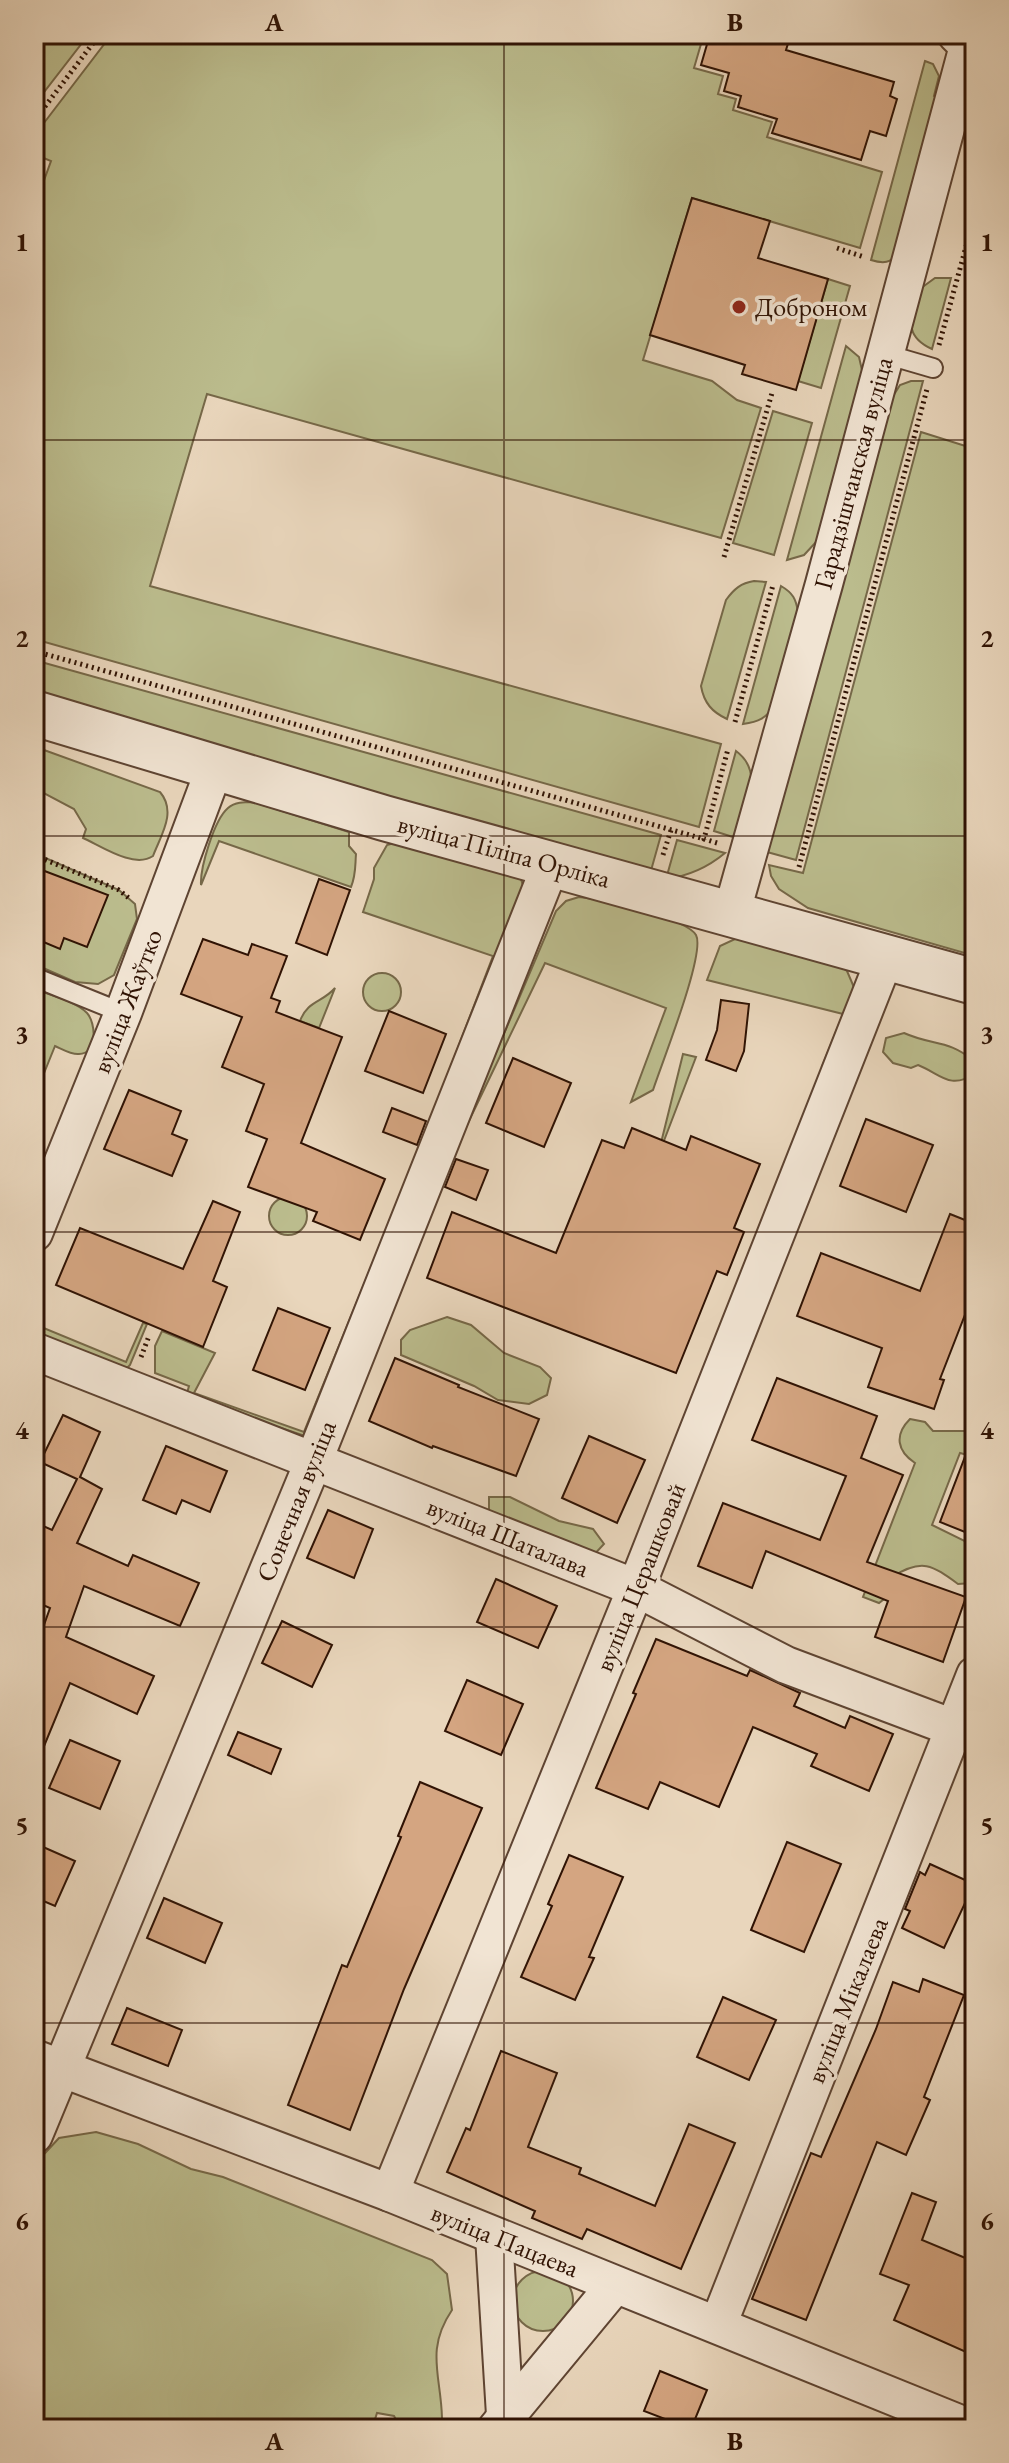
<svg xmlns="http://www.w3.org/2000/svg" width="1009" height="2463" font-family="'EB Garamond',serif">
<rect width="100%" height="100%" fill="#e9d6bc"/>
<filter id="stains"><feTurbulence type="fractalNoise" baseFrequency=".0025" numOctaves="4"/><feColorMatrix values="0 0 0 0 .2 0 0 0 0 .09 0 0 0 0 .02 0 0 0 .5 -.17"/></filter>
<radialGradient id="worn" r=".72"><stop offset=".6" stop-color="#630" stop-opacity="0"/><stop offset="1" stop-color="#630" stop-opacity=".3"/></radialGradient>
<g fill="#bbbc8d" stroke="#766848" stroke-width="2">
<path d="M34 34H89L34 105Z"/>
<path d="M112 34H695L692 42 701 44 694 68 723 76 718 94 736 99 733 110 772 122 767 137 882 172 860 248 692 198 643 360 712 381 737 400 761 408 721 538 207 394 150 586 721 744 699 827 34 639V208L51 161 34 154V136Z"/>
<path d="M925 61 933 64 939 76 934 96 941 99 899 253C890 263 884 264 871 260Z"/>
<path d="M935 278H951L932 349C902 335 912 318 917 291Z"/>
<path d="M828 279 850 286 821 388 798 381Z"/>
<path d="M846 346 859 357 864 379 817 541 804 555 787 560Z"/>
<path d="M911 381H923L796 860 767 852 890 401 900 385Z"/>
<path d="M773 411 812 423 774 555 733 543Z"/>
<path d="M921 432 975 449V956L808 908 779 889 771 876 769 865 803 873Z"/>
<path d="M754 581 766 582 727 719C712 712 704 703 701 686L726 600C734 589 741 583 754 581Z"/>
<path d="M781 586C793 593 796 599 798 612L775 705C766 718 759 722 743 724Z"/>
<path d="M34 660 661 835 650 874 34 694Z"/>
<path d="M44 750 160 792C177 812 161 835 153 856 134 869 101 846 83 838L86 829 74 809 34 788V774Z"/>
<path d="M736 751C766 773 745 809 736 838L714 831Z"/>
<path d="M253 802 349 832V846L356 854C355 867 356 875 351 887L219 841 201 885C200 868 214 820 228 808 235 802 244 802 253 802Z"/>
<path d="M677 840 725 853C707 868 689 876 666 879Z"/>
<path d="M398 842 512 874 521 879 524 889 452 1089 441 1092 493 956 363 912 374 879V868L387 845Z"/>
<path d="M34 853 119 890 135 904 137 919 114 975 98 984 75 982 34 964Z"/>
<path d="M579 897C600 899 686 918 696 935 706 953 661 1065 653 1090L631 1102 666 1008 545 963 453 1154 556 911 566 901Z"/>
<path d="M735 939H746L838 964 847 971 856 992 839 1052 823 1064 843 1014 707 980 720 946Z"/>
<circle cx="382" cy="992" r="19"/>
<path d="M335 988 319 1028 300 1021C308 1000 322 1003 335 988Z"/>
<path d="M34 989C50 995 75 1001 87 1013 96 1023 98 1054 79 1054 72 1055 62 1049 55 1046L34 1098Z"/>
<path d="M904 1033C933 1046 948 1039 974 1061L975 1074C949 1090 941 1074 918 1065L911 1068 893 1063 883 1052 886 1038Z"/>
<path d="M683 1054 696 1057 657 1159Z"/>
<path d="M401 1193 305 1436 278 1427H261L185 1400 189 1386 155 1373V1346L162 1331 215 1353 194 1393 304 1432Z"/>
<circle cx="288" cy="1216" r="19"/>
<path d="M447 1317 471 1325 504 1353 540 1367 551 1378 547 1395 529 1404 498 1400 474 1386 401 1355V1340L410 1330Z"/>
<path d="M143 1323 147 1324 130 1365 126 1369 34 1339V1324L126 1362Z"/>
<path d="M910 1419 925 1422 933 1431H975V1457L960 1453 932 1525 975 1546V1579L972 1583 958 1584C932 1565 922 1558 892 1577L888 1596 879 1603 863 1597 915 1463C897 1451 894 1435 910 1419Z"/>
<path d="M489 1497H510L559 1521 593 1529 604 1544 590 1559 567 1548 545 1533 526 1529 489 1511Z"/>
<path d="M96 2132 138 2144 191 2169 223 2177 432 2260 447 2274 452 2310C425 2350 441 2375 442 2418L436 2429H401L394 2416 377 2413 372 2429H34V2165L59 2138Z"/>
<circle cx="543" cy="2301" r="30"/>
</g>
<g fill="#d4a581" stroke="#301304" stroke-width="2">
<path d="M710 34H791L786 50 894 82 890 96 897 99 886 136 870 131 861 160 772 133 777 119 738 107 741 96 724 91 729 73 701 65Z"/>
<path d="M692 198 770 221 758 258 828 279 796 390 742 374 745 365 650 335Z"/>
<path d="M34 867 108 895 87 947 64 938 60 949 34 938Z"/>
<path d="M319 879 350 890 327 955 296 943Z"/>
<path d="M203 939 248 955 252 944 287 956 271 998 280 1001 276 1012 342 1037 301 1143 385 1179 360 1240 313 1221 317 1212 248 1187 267 1139 246 1131 264 1084 222 1067 242 1017 181 994Z"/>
<path d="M721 1000 749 1004 744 1051 736 1071 706 1060 717 1030Z"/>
<path d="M389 1011 446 1034 423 1093 365 1071Z"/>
<path d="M513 1058 571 1083 544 1147 486 1123Z"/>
<path d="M129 1090 181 1111 172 1134 187 1140 172 1176 104 1149Z"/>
<path d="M392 1108 426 1121 417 1145 383 1132Z"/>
<path d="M866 1119 933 1145 906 1212 840 1186Z"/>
<path d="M632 1128 686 1150 691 1136 760 1164 734 1228 744 1232 727 1275 717 1271 676 1373 427 1278 452 1212 556 1253 602 1140 624 1148Z"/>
<path d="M456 1159 488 1170 476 1200 445 1187Z"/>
<path d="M213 1201 240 1212 213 1281 227 1287 203 1347 56 1285 80 1228 183 1269Z"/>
<path d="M950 1214 975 1224V1289L940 1379 944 1380 934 1409 868 1387 882 1348 797 1316 821 1253 920 1291Z"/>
<path d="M278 1308 330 1328 305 1390 253 1370Z"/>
<path d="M395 1358 459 1385 458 1387 539 1419 516 1476 433 1446 432 1448 369 1421Z"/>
<path d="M777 1378 877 1416 861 1458 903 1475 867 1562 966 1597 943 1662 875 1637 888 1601 766 1551 752 1588 698 1566 723 1503 820 1540 846 1476 752 1440Z"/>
<path d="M63 1415 100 1432 80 1477 102 1489 77 1543 128 1566 133 1555 199 1583 180 1626 84 1586 66 1637 154 1676 137 1714 70 1683 35 1768 34 1653 50 1608 34 1601V1539L41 1525 52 1530 77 1479 40 1462Z"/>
<path d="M589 1436 645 1460 617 1523 562 1498Z"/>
<path d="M973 1436 975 1437V1536L940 1522Z"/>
<path d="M166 1446 227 1471 210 1512 182 1500 176 1514 143 1500Z"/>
<path d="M328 1510 373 1529 354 1578 307 1558Z"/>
<path d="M496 1579 557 1606 538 1648 477 1622Z"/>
<path d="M282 1621 332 1645 312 1687 262 1663Z"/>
<path d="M656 1639 747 1676 750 1670 800 1693 794 1706 845 1728 850 1716 893 1734 869 1791 811 1766 817 1754 753 1727 719 1807 660 1782 648 1809 596 1788 636 1694 633 1693Z"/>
<path d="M467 1680 523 1704 501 1755 445 1731Z"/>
<path d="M238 1732 281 1749 271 1774 228 1755Z"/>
<path d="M70 1740 120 1761 100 1809 49 1788Z"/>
<path d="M420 1782 482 1808 404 1989 350 2130 288 2105 342 1965 347 1967 401 1837 398 1836Z"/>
<path d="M787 1842 841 1864 804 1952 751 1930Z"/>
<path d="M34 1843 75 1861 55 1906 34 1897Z"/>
<path d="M569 1855 623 1877 589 1957 594 1958 575 2000 521 1977 552 1906 548 1904Z"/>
<path d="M930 1864 974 1884 944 1948 902 1928 910 1911 905 1909 920 1872 925 1875Z"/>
<path d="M164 1898 222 1923 205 1963 147 1938Z"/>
<path d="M923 1979 964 1995 924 2097 930 2100 906 2155 877 2142 806 2320 752 2299 811 2153 821 2157 876 2029 893 1982 919 1992Z"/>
<path d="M723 1997 776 2020 749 2080 697 2057Z"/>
<path d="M127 2008 182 2030 168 2066 112 2044Z"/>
<path d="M501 2051 557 2073 528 2147 581 2168 579 2174 655 2206 689 2124 735 2143 681 2269 587 2229 582 2239 532 2218 535 2211 447 2172 466 2128 470 2130Z"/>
<path d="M912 2193 936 2202 922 2240 975 2262V2356L894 2320 909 2285 880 2274Z"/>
<path d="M660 2371 707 2390 691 2429 644 2411Z"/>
</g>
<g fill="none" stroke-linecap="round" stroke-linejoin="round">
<defs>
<g id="service">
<path d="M885 354 933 368"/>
<path d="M34 977 123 1013"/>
</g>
<g id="minor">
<path d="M731 915 824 584 968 46 956 34"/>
<path d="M34 1233 123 1013 215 767"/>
<path d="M34 1351 636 1588 786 1665 975 1736"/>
<path d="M34 2058 390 2193 973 2429"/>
<path d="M34 2135 314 1460 551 864"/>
<path d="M390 2193 636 1588 885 958"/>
<path d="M494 2236 505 2415"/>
<path d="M718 2325 975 1675"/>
<path d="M496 2429 615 2285"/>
</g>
<path id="tertiary" d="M34 713 384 818 975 982"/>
</defs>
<use href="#service" stroke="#5e4432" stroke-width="22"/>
<use href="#minor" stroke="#5e4432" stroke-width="40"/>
<use href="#tertiary" stroke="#5e4432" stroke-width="48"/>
<g stroke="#301304" stroke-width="5" stroke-dasharray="2 4" stroke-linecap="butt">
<path d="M34 121 100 34"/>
<path d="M837 248 864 257"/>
<path d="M939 345 975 214"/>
<path d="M724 557 772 393"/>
<path d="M34 651 704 839"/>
<path d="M735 722 773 585"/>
<path d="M717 843 704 839 728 749"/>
<path d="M34 855 119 890 130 899"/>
<path d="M663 855 671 830"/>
<path d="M799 867 927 389"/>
<path d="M34 1058 39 1066"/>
<path d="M141 1357 149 1336"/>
<path d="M967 1642 975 1621"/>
</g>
<use href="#service" stroke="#f1e4d3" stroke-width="18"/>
<use href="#minor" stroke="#f1e4d3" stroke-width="36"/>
<use href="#tertiary" stroke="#f1e4d3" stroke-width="44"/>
</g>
<path fill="none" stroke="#301304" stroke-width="2" stroke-opacity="0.55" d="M504 34V2429M34 440H975M34 836H975M34 1232H975M34 1627H975M34 2023H975"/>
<circle fill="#8f2418" stroke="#f1e4d3" stroke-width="3" cx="739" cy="307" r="8"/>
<g text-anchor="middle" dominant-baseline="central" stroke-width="7" stroke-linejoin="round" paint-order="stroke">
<g font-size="26" fill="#301304" stroke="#f1e4d3" text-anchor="start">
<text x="755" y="307">Доброном</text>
</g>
<g font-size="26" fill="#301304" stroke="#f1e4d3">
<text transform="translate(853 473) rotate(-75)">Гарадзішчанская вуліца</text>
<text transform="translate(504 851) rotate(15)">вуліца Піліпа Орліка</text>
<text transform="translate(127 1001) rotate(-69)">вуліца Жаўтко</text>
<text transform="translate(296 1501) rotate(-68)">Сонечная вуліца</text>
<text transform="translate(508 1537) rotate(22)">вуліца Шаталава</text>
<text transform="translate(640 1577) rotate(-68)">вуліца Церашковай</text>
<text transform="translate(847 2000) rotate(-68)">вуліца Мікалаева</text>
<text transform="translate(505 2240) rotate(22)">вуліца Пацаева</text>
</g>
</g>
<rect width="1009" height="2463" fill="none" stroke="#e9d6bc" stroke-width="88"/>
<rect x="44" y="44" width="921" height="2375" fill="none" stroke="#301304" stroke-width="3"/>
<g font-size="26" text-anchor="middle" font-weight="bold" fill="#301304">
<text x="274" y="31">A</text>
<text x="735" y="31">B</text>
<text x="22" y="251">1</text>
<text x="987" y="251">1</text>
<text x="22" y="647">2</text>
<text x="987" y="647">2</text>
<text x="22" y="1043">3</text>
<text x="987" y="1043">3</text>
<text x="22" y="1439">4</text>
<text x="987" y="1439">4</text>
<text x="22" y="1834">5</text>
<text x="987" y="1834">5</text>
<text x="22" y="2230">6</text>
<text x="987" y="2230">6</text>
<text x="274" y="2450">A</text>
<text x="735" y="2450">B</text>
</g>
<rect width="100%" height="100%" filter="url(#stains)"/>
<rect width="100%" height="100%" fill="url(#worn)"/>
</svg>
